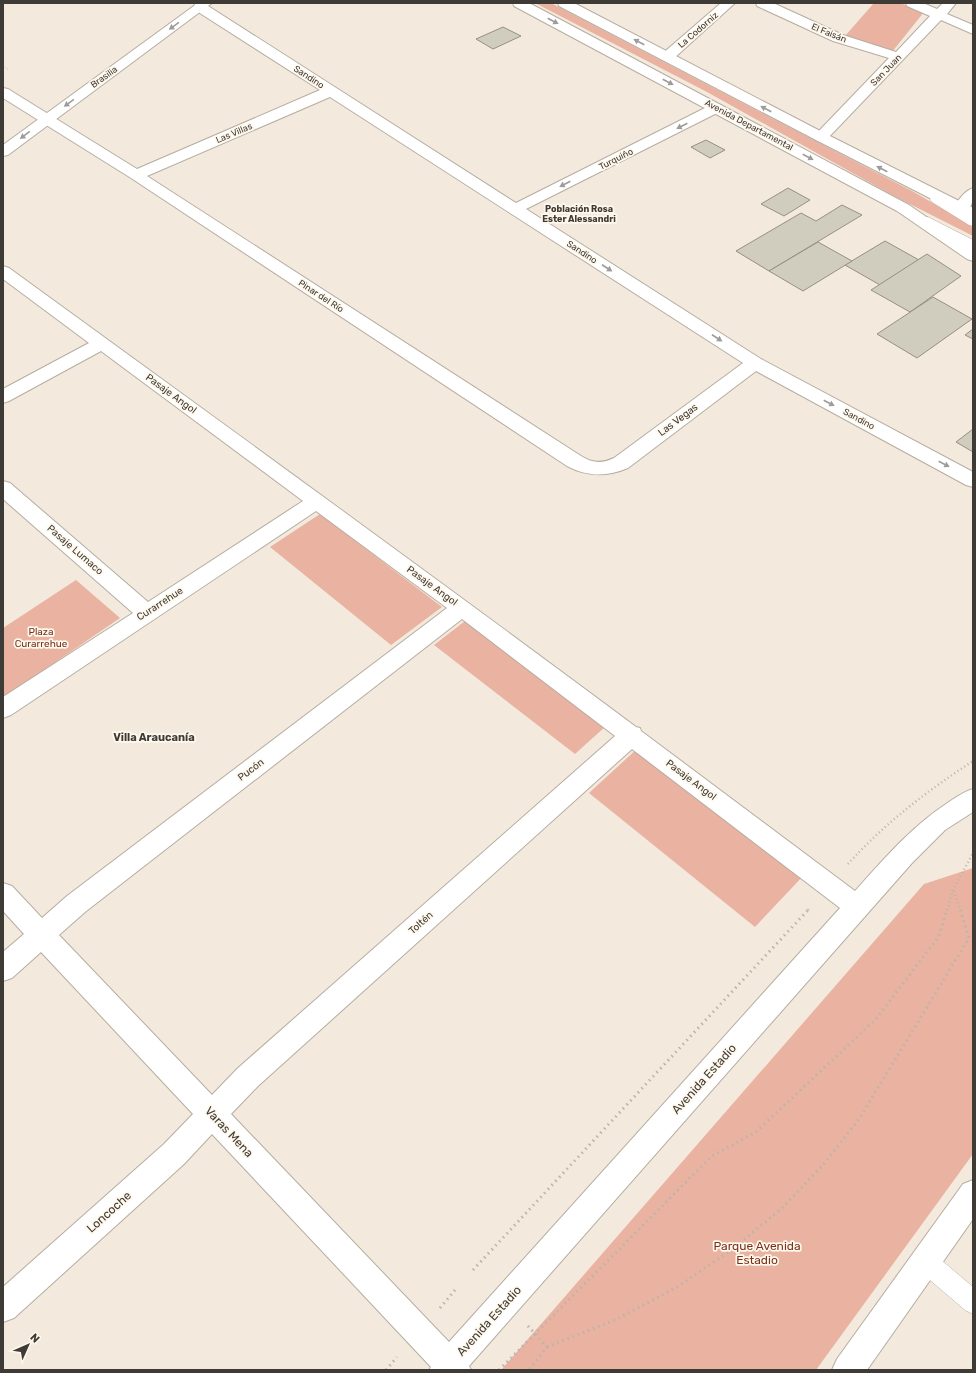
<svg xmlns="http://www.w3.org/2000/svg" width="976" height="1373" font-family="Rubik,sans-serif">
<rect width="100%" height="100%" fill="#f3eadd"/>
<g fill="#eab2a0">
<path d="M535 3H551L912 191 973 226V236L892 195 707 92Z"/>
<path d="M874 3H900L924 12 892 52 845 36Z"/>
<path d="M320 514 442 607 391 645 270 547Z"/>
<path d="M76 580 120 618 3 698V628Z"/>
<path d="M465 621 606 726 575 754 434 645Z"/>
<path d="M638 748 804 875 755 927 589 793Z"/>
<path d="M973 868V1154L816 1370H501L924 884Z"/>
</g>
<g fill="#d0ccbe" stroke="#949083">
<path d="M503 27 521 36 493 49 476 39Z"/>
<path d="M706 140 725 150 710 158 691 147Z"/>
<path d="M788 188 810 200 784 216 761 204Z"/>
<path d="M842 205 862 215 769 271 736 251 801 213 816 221Z"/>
<path d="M885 241 919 260 880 285 845 265Z"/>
<path d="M818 242 852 261 803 291 769 271Z"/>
<path d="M927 254 961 276 910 312 871 290Z"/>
<path d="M933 297 972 319 917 358 877 334Z"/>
<path d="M973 329V339L965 335Z"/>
<path d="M973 429V452L956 442Z"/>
</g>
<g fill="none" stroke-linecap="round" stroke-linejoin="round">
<defs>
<g id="service">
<path d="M936 195 940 196 973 217V226L969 225 932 202 930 199 932 196Z"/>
<path d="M928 217 973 240V249L924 224 922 221 924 218Z"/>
<path d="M925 1250 933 1253 973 1287V1314L965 1310 917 1269 914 1261 917 1253Z"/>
</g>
<g id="minor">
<path d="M200 3 205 4 516 203 711 105 716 104 721 105 723 108 721 111 526 209 761 359 973 472V487L966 485 756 371 628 468C607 477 588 477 567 466L131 178 3 98V88L8 89 137 169 320 90 195 10 194 7 195 4ZM330 97 743 363 614 458C602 464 592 463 581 456L147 176Z"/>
<path d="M721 3H735L672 60H662L660 57 662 54Z"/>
<path d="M756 3H773L843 35 896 52 930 16 907 6 906 3H923L937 9 943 3H956L947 14 973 25V34L941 20 826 140 821 141 816 140 814 137 816 134 889 58 833 41 757 6Z"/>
<path d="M973 188C973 201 973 216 955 211L953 208C958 201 964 191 973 188Z"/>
<path d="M3 266 9 268C218 420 428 572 636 727L640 728 641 731 855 891C883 860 911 827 946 804 955 798 963 792 973 789V812L945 830 912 863 469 1366 471 1370H429L431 1367 212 1134 184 1164 14 1318 3 1322V1287L164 1144 193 1114 41 952 12 978 3 981V952L24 934 3 911V883L12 886 42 918 67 896 447 608 316 511 11 715 3 718V697L133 613 3 499V481L10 483 148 602 303 501 101 351 9 401 3 403V389L89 343 3 279ZM462 619 615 736 238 1068 212 1095 59 935 85 912ZM632 749 840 908 449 1342 231 1114 258 1086Z"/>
<path d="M973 1180V1219L867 1370H832L837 1359 963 1184Z"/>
</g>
<path id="tertiary" d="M198 3H212L8 155 3 156V145Z"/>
<g id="primary">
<path d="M513 3H529L909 205 973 249V261L967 259 897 211 514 6Z"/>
<path d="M558 3H574L826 134 973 208V219L967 217 816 140 559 6Z"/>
</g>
</defs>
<use href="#service" stroke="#b5ada1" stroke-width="1"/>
<use href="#minor" stroke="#b5ada1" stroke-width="2"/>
<use href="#tertiary" stroke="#b5ada1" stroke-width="2"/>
<use href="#primary" stroke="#b5ada1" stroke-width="2"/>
<path stroke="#bcb4aa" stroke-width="1.5" stroke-dasharray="0.5 2" stroke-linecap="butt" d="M3 66 9 70"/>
<g stroke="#bcb4aa" stroke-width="2.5" stroke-dasharray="1 3" stroke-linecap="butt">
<path d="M848 864C885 823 927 791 973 761"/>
<path d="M954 891 960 910"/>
<path d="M808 910 810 907"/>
<path d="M947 910 953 890 973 853"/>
</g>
<g stroke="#bcb4aa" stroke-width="3" stroke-dasharray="1.5 4" stroke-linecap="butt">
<path d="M473 1270 809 909"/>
<path d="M440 1308 455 1290"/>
<path d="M528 1326 547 1347 529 1370"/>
<path d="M547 1347 615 1320 677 1287 734 1248 782 1208 823 1165 859 1119 969 938 960 909"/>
<path d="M386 1370 397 1357"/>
<path d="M499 1370 712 1156 756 1132 876 1019 939 936 947 909"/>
</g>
<use href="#service" fill="#fff" fill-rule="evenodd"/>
<use href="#minor" fill="#fff" fill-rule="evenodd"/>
<use href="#tertiary" fill="#fff" fill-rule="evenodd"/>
<use href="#primary" fill="#fff" fill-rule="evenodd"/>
</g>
<defs><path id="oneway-solid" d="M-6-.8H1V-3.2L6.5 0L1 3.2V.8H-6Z"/></defs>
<g fill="#9e9c9a">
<use href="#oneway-solid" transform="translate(553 21) rotate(28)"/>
<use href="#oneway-solid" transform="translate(174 26) rotate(144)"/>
<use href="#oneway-solid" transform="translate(639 42) rotate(-152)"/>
<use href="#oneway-solid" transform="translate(668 82) rotate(28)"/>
<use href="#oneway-solid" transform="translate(69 103) rotate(144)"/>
<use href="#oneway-solid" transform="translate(766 109) rotate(-152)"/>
<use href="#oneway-solid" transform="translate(682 126) rotate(153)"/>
<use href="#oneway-solid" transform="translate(25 135) rotate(143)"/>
<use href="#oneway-solid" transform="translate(808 157) rotate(28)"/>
<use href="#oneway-solid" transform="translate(882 169) rotate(-153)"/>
<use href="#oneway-solid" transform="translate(565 184) rotate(153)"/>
<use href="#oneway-solid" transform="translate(607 268) rotate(33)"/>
<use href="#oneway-solid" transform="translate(717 338) rotate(33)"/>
<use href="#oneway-solid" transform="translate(829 403) rotate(28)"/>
<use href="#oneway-solid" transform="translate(944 464) rotate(28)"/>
</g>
<g text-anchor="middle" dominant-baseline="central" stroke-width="3.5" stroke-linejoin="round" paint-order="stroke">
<g font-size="9" fill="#3e3a35" stroke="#fff8ed">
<text transform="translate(698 30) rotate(-41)">La Codorniz</text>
<text transform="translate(829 33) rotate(22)">El Faisán</text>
<text transform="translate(886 70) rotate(-46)">San Juan</text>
<text transform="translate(104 77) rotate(-36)">Brasilia</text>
<text transform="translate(309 77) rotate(33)">Sandino</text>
<text transform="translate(749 125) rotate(28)">Avenida Departamental</text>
<text transform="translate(234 133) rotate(-23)">Las Villas</text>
<text transform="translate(616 159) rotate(-27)">Turquiño</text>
<text transform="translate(582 252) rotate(33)">Sandino</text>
<text transform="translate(321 296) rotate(33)">Pinar del Río</text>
<text transform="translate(859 419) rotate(28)">Sandino</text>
</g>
<g font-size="9" font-weight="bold" fill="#3e3a35" stroke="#fff8ed">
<text x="579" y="209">Población Rosa<tspan x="579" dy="10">Ester Alessandri</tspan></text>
</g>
<g font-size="10" fill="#3e3a35" stroke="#fff8ed">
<text transform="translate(171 394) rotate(36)">Pasaje Angol</text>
<text transform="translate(678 420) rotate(-37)">Las Vegas</text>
<text transform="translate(75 550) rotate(41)">Pasaje Lumaco</text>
<text transform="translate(432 586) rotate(36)">Pasaje Angol</text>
<text transform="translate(160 604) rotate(-33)">Curarrehue</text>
<text transform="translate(251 770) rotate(-37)">Pucón</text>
<text transform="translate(691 780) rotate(37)">Pasaje Angol</text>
<text transform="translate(421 923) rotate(-42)">Toltén</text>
</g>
<g font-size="10" fill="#77331d" stroke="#fff8ed">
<text x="41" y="632">Plaza<tspan x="41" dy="12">Curarrehue</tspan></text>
</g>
<g font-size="11" font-weight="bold" fill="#3e3a35" stroke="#fff8ed">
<text x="154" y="737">Villa Araucanía</text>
</g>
<g font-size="12" fill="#3e3a35" stroke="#fff8ed">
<text transform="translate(704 1079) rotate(-48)">Avenida Estadio</text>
<text transform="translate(229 1132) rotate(47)">Varas Mena</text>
<text transform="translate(109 1212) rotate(-42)">Loncoche</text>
<text transform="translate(489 1321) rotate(-48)">Avenida Estadio</text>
</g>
<g font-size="12" fill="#77331d" stroke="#fff8ed">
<text x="757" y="1246">Parque Avenida<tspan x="757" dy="14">Estadio</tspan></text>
</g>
</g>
<rect width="976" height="1373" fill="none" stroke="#3e3a35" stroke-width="8"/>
<g transform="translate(28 1345) rotate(45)" stroke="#fff8ed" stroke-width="3" paint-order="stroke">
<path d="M0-3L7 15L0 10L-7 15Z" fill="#3e3a35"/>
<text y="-6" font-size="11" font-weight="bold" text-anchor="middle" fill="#3e3a35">N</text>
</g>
</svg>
